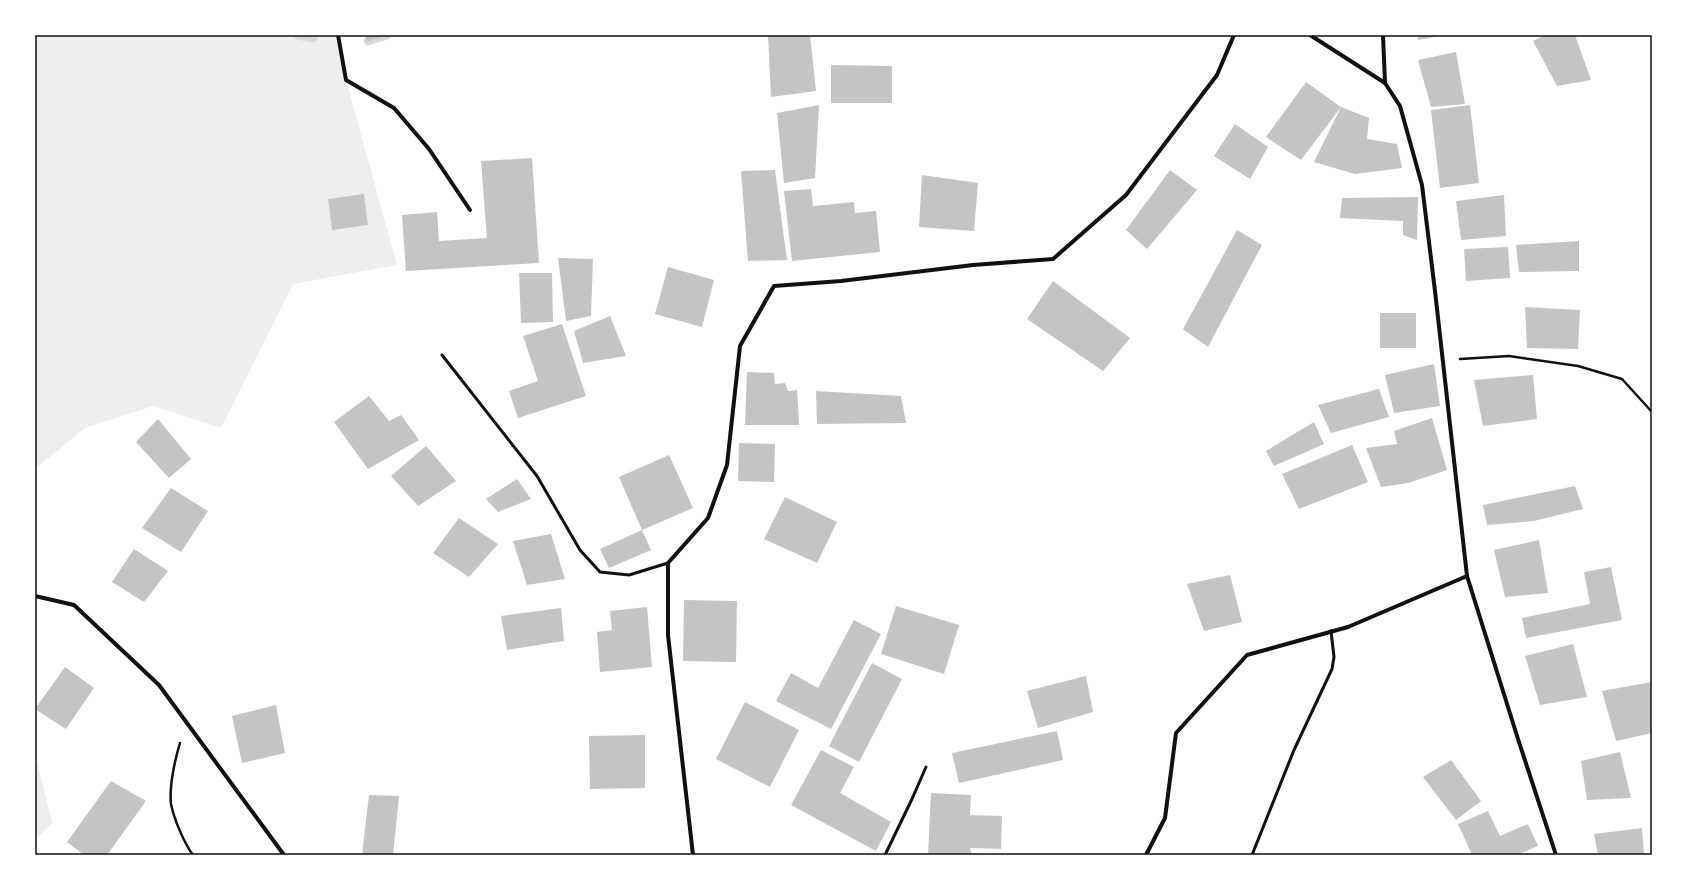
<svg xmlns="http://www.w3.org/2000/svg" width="1687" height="890" font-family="'Fira Sans',sans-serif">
<rect width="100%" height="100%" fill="#fff"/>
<g fill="#eee">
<path d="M35 35H338L346 80 397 265 293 284 221 428 153 406 85 428 35 469Z"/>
<path d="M35 753 52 823 35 840Z"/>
</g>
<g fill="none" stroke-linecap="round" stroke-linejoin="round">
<g stroke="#d9d9d9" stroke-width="9">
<path d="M298 35 313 38"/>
<path d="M368 41 387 35"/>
</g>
</g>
<g fill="#c4c4c4">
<path d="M365 35H386L367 42Z"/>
<path d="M768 35H810L816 91 771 97Z"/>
<path d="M1417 35H1440V36L1418 40Z"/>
<path d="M1545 35H1575L1591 80 1557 86 1533 41Z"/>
<path d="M1456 52 1465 104 1431 107 1418 60Z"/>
<path d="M831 65 892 66V103H831Z"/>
<path d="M1306 82 1341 107 1301 160 1266 137Z"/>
<path d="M819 105 815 178 784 183 777 113Z"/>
<path d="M1470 105 1479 183 1440 188 1431 110Z"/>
<path d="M1341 107 1369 118 1367 139 1397 144 1402 168 1355 174 1314 162Z"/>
<path d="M1235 124 1268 147 1250 179 1214 156Z"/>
<path d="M532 158 539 263 406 271 402 215 437 212 439 241 487 238 481 161Z"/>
<path d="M775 170 787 260 748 261 741 171Z"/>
<path d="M1170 170 1197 190 1147 249 1126 230Z"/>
<path d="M922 175 978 183 974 231 919 227Z"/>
<path d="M811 189 813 206 854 202 855 213 876 211 880 252 792 261 784 191Z"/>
<path d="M364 194 368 225 332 230 328 199Z"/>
<path d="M1504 195 1506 236 1461 240 1456 201Z"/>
<path d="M1418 197 1417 240 1403 235V221L1340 218 1342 198Z"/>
<path d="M1237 230 1262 245 1208 347 1183 329Z"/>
<path d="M1579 241V271L1519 272 1516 245Z"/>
<path d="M1508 247 1510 278 1466 281 1464 249Z"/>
<path d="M558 258 593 259 591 316 566 321Z"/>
<path d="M668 267 714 280 702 327 655 314Z"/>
<path d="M519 273H552L553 322 521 323Z"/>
<path d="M1053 281 1130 338 1103 371 1027 319Z"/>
<path d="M1525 307 1580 310 1578 349 1527 348Z"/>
<rect x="1380" y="313" width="36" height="35"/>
<path d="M610 316 626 356 583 363 574 331Z"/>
<path d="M562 324 586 396 518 418 509 391 538 381 523 336Z"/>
<path d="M1434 364 1440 406 1394 413 1385 375Z"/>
<path d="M747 372 774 373 775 384 785 383 788 391 797 390 799 425H745Z"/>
<path d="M1533 375 1537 419 1483 426 1474 380Z"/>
<path d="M1379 389 1389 417 1331 433 1318 405Z"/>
<path d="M816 391 901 396 906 423 817 424Z"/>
<path d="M369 396 389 421 401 415 419 440 368 469 334 422Z"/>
<path d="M1432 418 1447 470 1408 483 1381 487 1366 448 1397 444 1394 431Z"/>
<path d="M158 419 191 459 169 478 136 442Z"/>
<path d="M1314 422 1324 444 1274 466 1266 451Z"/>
<path d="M739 443 775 444 774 482 738 481Z"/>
<path d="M1352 445 1368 482 1299 509 1282 474Z"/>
<path d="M426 446 456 481 418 506 391 476Z"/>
<path d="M669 455 693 508 642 530 619 477Z"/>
<path d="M517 479 531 499 498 512 486 499Z"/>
<path d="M1575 486 1583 509 1534 521 1487 525 1483 505Z"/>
<path d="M171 488 208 511 181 552 142 528Z"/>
<path d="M785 497 837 522 817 563 764 539Z"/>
<path d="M459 518 498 544 469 577 433 553Z"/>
<path d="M642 530 651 550 609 568 600 549Z"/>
<path d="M551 534 565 579 527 585 513 541Z"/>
<path d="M1539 540 1548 593 1505 597 1494 550Z"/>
<path d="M134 549 168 571 144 602 112 582Z"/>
<path d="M1611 567 1622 620 1526 638 1522 618 1590 604 1584 572Z"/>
<path d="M1230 575 1242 622 1204 631 1187 584Z"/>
<path d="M684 600 737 601 736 662 683 661Z"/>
<path d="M896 606 959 625 944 674 881 654Z"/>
<path d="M647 607 652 667 600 672 597 632 612 630 610 611Z"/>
<path d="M561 608 564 641 507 650 501 616Z"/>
<path d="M854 620 881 634 831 729 776 701 791 673 818 688Z"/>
<path d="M1573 644 1587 697 1540 705 1525 656Z"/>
<path d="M872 663 902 679 859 762 829 746Z"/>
<path d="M65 667 94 688 66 729 35 709Z"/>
<path d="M1086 676 1093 712 1038 728 1027 691Z"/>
<path d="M1652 682V733L1616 741 1602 691Z"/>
<path d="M745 702 799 730 770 787 716 759Z"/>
<path d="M276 705 285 753 242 763 232 716Z"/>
<path d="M1057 731 1063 760 959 783 952 753Z"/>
<path d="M645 735V788L590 789 589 736Z"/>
<path d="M821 750 854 767 840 793 891 822 876 851 791 805Z"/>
<path d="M1620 752 1631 798 1587 800 1581 761Z"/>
<path d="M1451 760 1481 801 1456 820 1423 777Z"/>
<path d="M111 781 146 801 107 855H84L67 842Z"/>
<path d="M931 793 971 795 970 815 1002 816 1001 849 970 848 972 855H928Z"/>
<path d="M369 795 399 796 393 855H362Z"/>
<path d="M1488 811 1500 836 1528 824 1538 846 1517 855H1472L1458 824Z"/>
<path d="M1642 828 1644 855H1598L1594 834Z"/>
</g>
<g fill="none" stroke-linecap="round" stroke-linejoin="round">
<g stroke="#111" stroke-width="2.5">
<path d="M1460 359 1509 356 1578 366 1622 379 1652 412"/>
<path d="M180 743C175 759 169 787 171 804 174 819 184 843 193 855"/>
</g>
<g stroke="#111" stroke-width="3">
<path d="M442 355 537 476 580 550 600 572 629 575 668 563"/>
<path d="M885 855 912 799 926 767"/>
<path d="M1252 855 1294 750 1332 669 1334 657 1331 631"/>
</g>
<g stroke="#111" stroke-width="4">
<path d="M338 35 346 80 394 108 429 149 470 210"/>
<path d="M1310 35 1385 83 1400 106 1422 185 1435 291 1467 576 1518 739 1556 855"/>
<path d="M1383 35 1385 83"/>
<path d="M35 596 74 605 159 685 284 855"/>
<path d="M693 855 668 635V563L708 518 727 465 740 346 774 286 841 281 973 265 1053 259 1126 195 1217 75 1234 35"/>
<path d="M1146 855 1165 818 1176 733 1247 655 1348 627 1467 576"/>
</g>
</g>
<rect width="1687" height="890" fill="none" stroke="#ffffff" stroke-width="72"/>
<rect x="36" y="36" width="1615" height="818" fill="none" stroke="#111" stroke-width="1.5"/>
</svg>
